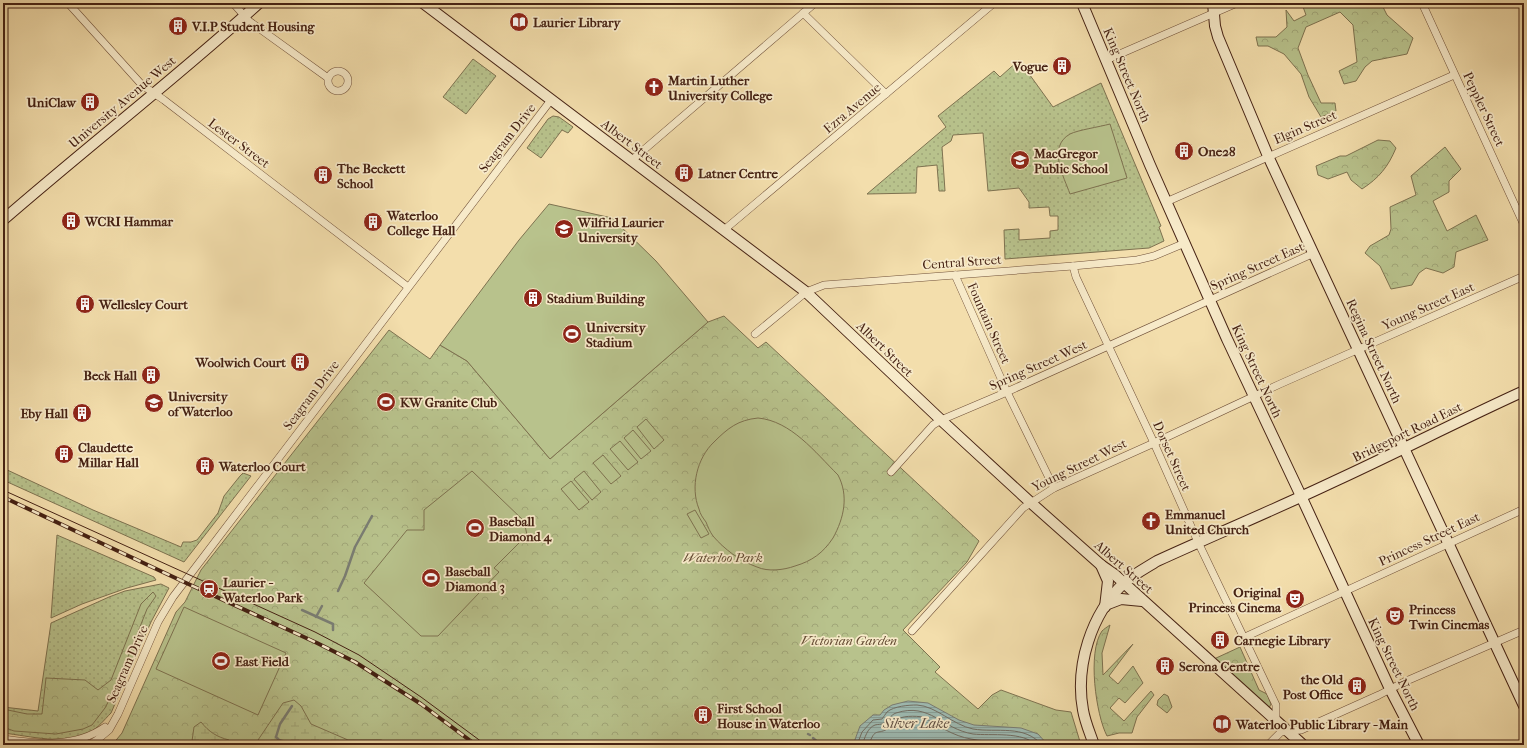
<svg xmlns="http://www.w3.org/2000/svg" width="1527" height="748" font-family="'IM FELL French Canon',serif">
<defs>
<pattern id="grass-dots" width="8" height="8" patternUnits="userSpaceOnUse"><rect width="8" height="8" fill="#b8c28c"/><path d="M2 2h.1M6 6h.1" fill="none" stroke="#a0a678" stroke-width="1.8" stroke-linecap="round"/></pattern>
<pattern id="forest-crowns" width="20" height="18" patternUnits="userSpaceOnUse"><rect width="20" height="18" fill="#b8c28c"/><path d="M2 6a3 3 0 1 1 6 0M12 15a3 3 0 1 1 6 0" fill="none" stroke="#a0a678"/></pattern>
<pattern id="wetland-marsh" width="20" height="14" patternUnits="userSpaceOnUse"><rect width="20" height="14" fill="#b8c28c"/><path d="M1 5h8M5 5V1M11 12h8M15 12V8" fill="none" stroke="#a0a678"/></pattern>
<pattern id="water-rules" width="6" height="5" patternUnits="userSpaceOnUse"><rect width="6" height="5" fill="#9ebbb3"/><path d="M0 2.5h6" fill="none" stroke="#89a099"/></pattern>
</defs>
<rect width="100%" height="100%" fill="#f3deac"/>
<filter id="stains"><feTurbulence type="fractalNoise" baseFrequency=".005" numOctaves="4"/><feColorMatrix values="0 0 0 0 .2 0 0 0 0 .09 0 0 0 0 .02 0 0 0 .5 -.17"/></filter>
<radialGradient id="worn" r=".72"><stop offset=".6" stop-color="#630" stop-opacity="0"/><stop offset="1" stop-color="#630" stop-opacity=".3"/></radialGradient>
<g fill="url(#grass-dots)" stroke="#7e7250">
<path d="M473 59 496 76 466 114 443 97Z"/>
<path d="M1019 60 1053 107 1101 83 1161 226 1159 227 1164 241 1149 248 1005 259 1004 230 1019 229V240L1050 238V231L1058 230V216H1050L1049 207 1029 208V202L1019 188 988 191 983 133 953 135 951 141 942 147 945 191H939L937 165 917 167 916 193 867 194 946 127 938 116 994 71 1000 77Z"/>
<path d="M553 116 559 117 573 127 568 133 562 130 541 158 527 148 548 119Z"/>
<path d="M3 468 93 510 181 547 183 542H191L197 540 218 513 224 496 240 476 243 473 251 476 184 562 3 480Z"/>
<path d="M57 535 154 577 156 580 127 588 82 604 51 618Z"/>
<path d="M161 584 169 588 151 622 111 713C104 720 98 728 90 732 64 746 31 736 3 733V707L38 711 51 623 109 597 125 591Z"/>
</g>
<g fill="url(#forest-crowns)" stroke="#7e7250">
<path d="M1305 3H1381L1387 15 1413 38 1407 54 1372 61 1365 67 1356 81 1344 84 1339 71 1357 62 1353 25 1340 12 1306 27 1298 48 1308 75 1321 103H1335L1336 111 1321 117 1309 97 1301 74 1284 54 1268 46H1258L1256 37H1276L1287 27 1286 10 1294 21 1306 15 1302 4Z"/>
<path d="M1378 140 1390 141 1396 148C1388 167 1379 178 1362 189L1351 180 1347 172 1328 179 1318 175 1316 166 1340 156H1346Z"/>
<path d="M1445 147 1461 169 1449 181V192L1433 201 1447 231 1476 215 1488 240 1456 252 1454 267 1443 273 1426 268 1419 273 1412 285 1391 289 1380 266 1365 253 1370 246 1389 235 1391 229 1390 207 1416 195 1411 176Z"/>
<path d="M724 316 758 348 766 342 979 541 967 562 903 630 940 667 935 672 978 709 992 695 1001 690 1056 710 1071 712 1081 745H112L122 733 176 612 185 602 201 570 389 330 430 359 440 345 467 361 550 459 708 322Z"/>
<path d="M153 592 156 596 147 609 117 685 105 708 92 725 83 729 56 734 14 731 3 727V709L27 714H42L46 678 85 680 98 690 111 680 141 604Z"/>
<path d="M1110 625 1102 653 1103 675 1133 644 1109 676 1118 684 1133 666 1143 683 1125 703 1119 698 1110 708 1124 721 1151 691 1154 695 1137 717 1132 733H1119L1107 736C1096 715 1087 652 1102 631 1104 629 1107 627 1110 625Z"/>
<path d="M1240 647 1259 690 1267 694 1271 704 1269 708 1214 659Z"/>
<path d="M1164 694 1168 696 1172 707 1167 713 1157 705 1158 700Z"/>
</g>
<g fill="url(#wetland-marsh)" stroke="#7e7250">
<path d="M294 700 301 706 311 724 348 740H381L397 745H260L258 740 283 703Z"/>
<path d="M201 722C209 732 217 737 229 740V745H188L192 741 194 727Z"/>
</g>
<g fill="#b8c28c" stroke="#7e7250">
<path d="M1110 124 1127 178 1070 194C1064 177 1047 147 1070 134 1078 130 1099 127 1110 124Z"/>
<path d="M549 204 612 218 656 261 708 322 550 459 467 361 440 345 519 240Z"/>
<path d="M758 418C791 421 815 452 838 475 849 496 844 518 833 538 823 553 812 561 795 566 784 570 768 572 757 567 740 561 724 549 713 536 710 532 708 527 706 522 703 518 700 514 699 509 690 487 697 458 714 442 728 428 738 420 758 418Z"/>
<path d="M646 419 664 440 654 449 637 427Z"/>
<path d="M633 430 651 451 641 459 624 438Z"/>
<path d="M620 441 638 462 628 470 610 449Z"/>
<path d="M603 455 621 476 611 484 593 463Z"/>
<path d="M472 471 524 521 527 535 494 568 499 572 438 636H421L364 583 407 530H424V510Z"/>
<path d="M584 471 601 492 592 500 574 479Z"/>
<path d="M571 481 589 502 579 510 561 489Z"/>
<path d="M695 510 709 534 701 538 687 514Z"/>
<path d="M184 607 286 653 258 715 156 669Z"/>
</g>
<path fill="url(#water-rules)" stroke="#7a7d73" d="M908 701 928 703 959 720 974 725 1021 728 1038 734 1048 745H853L860 726 873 715H880L884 710 892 705Z"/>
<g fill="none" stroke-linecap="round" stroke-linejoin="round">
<g stroke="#726e63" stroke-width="1">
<path d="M857 745 862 732 873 720 882 719C884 717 885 714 887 712 894 706 909 705 917 705 936 706 953 725 973 729 997 733 1024 724 1042 745"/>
<path d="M862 745C865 738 867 728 875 725 878 724 881 725 884 723 889 721 890 715 896 713 930 702 942 729 973 734 991 736 1023 731 1036 745"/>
<path d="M869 745C875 726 877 736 889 728 891 726 893 723 895 721 901 715 916 716 923 717 939 726 953 736 971 739 989 743 1007 739 1024 745"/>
</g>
<g stroke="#7a7d73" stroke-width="2.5">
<path d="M338 591 345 576 355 547 372 516"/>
<path d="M302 610 333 624V630"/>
<path d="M316 617 322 606"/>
<path d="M292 706 280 724 276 737 279 740 296 745"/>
<path d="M808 734 810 735"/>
<path d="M813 738 821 745"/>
</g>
<defs>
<g id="street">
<path d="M68 3 142 85 164 100 408 287"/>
<path d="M233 3 249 21 328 78"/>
<path d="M1422 3 1524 225"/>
<path d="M803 13 886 94"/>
<path d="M1106 60 1237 3"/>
<circle cx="338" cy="81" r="10"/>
<path d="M632 160 815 3"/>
<path d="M1166 202 1454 75"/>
<path d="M724 230 994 3"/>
<path d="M1073 266 1076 277 1154 443 1198 542 1276 705V721"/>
<path d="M955 275 1007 392 1054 488"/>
<path d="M755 334 806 292 824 285 1073 266 1137 260 1154 256 1185 243"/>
<path d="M891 472 933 425 941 420 1000 395 1314 253"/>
<path d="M912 631 1023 508 1054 488 1154 443 1280 384 1524 276"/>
<path d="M1243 638 1524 509"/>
<path d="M3 739C38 744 75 748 105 727"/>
<path d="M89 745 97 740 109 730 118 714 158 622 173 597 551 100"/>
<path d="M1268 745 1281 732 1301 730 1379 695 1404 682 1524 630"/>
</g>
<g id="secondary">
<path d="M423 3 806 292 941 420 1030 502 1101 565 1114 574 1303 745"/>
<path d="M1082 3 1150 165 1227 339 1301 496 1390 689 1419 745"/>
<path d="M1213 3 1215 26 1218 37 1268 156 1524 706"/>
<path d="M3 220C87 147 176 78 259 3"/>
<path d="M1101 565 1108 581 1105 607"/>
<path d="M1108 604 1121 599 1142 601"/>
<path d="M1094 745C1090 733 1085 722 1083 710 1075 666 1091 614 1124 583 1134 574 1146 568 1157 561 1216 534 1276 509 1335 481 1398 452 1460 420 1524 391"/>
</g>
</defs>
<use href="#street" stroke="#705039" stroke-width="8"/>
<use href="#secondary" stroke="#452113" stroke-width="12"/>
<use href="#street" stroke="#f7eac9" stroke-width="7"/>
<use href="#secondary" stroke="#f7eac9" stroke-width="10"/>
<g stroke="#452113" stroke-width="1">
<path d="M3 490 315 632 359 655 421 697 486 745"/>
<path d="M162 571 289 629"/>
</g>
<defs>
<path id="rail" d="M3 497 184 582 317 643 355 662 421 704 476 745"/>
</defs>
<use href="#rail" stroke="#452113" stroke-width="4"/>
<use href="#rail" stroke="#f7eac9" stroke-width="2.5" stroke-dasharray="8" stroke-linecap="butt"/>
</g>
<defs>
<symbol id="library-disc" viewBox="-11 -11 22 22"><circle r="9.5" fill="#8f2418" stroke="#f7eac9"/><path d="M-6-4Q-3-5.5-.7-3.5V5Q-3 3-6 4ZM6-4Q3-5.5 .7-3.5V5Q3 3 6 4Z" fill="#fff"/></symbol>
<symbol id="building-disc" viewBox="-11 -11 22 22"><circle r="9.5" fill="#8f2418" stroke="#f7eac9"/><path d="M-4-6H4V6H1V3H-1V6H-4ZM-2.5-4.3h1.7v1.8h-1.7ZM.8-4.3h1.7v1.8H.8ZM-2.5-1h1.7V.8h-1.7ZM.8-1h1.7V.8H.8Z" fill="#fff"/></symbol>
<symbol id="church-disc" viewBox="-11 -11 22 22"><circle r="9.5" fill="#8f2418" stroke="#f7eac9"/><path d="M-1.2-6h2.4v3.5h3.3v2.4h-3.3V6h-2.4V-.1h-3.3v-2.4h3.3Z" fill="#fff"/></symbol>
<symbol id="school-disc" viewBox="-11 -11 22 22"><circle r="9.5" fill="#8f2418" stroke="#f7eac9"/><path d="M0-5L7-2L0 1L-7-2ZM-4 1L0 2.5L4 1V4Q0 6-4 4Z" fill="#fff"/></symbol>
<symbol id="university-disc" viewBox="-11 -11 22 22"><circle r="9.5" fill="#8f2418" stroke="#f7eac9"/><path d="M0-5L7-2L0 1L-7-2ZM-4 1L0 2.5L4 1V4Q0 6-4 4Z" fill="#fff"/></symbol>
<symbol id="stadium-disc" viewBox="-11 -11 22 22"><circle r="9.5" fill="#8f2418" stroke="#f7eac9"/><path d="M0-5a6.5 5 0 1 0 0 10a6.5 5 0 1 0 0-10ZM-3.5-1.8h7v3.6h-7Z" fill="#fff"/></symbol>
<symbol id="station-disc" viewBox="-11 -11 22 22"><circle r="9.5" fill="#8f2418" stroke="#f7eac9"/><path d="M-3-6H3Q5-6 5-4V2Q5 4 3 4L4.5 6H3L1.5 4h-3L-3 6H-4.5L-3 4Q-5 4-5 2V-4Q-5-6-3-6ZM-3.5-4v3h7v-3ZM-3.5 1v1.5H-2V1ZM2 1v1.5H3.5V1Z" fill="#fff"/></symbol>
<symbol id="theatre-disc" viewBox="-11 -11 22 22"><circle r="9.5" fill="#8f2418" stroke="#f7eac9"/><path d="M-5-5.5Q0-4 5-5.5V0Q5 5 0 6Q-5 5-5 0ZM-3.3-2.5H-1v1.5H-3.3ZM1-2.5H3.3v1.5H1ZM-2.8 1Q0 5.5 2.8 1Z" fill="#fff"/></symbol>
</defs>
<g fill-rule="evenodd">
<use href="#library-disc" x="508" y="11" width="22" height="22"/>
<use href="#building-disc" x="167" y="15" width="22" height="22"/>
<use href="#building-disc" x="1051" y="55" width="22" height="22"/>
<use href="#church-disc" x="643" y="76" width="22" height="22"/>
<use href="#building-disc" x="79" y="91" width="22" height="22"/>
<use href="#building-disc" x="1173" y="140" width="22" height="22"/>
<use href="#school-disc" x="1009" y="149" width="22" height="22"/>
<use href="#building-disc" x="673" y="162" width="22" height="22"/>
<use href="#building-disc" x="312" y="164" width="22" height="22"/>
<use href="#building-disc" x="60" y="210" width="22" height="22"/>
<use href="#building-disc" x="362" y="211" width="22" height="22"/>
<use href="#university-disc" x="553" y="218" width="22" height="22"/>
<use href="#building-disc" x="522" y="287" width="22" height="22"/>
<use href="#building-disc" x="74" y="293" width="22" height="22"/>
<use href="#stadium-disc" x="561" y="323" width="22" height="22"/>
<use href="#building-disc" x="289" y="351" width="22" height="22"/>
<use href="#building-disc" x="140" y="364" width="22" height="22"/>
<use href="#stadium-disc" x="375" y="391" width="22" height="22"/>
<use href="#university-disc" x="143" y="392" width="22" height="22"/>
<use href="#building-disc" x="71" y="402" width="22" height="22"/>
<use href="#building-disc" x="53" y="443" width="22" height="22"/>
<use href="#building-disc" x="194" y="455" width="22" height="22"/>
<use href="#church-disc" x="1140" y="510" width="22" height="22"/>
<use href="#stadium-disc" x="464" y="517" width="22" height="22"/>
<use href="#stadium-disc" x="420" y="567" width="22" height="22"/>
<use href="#station-disc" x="198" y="578" width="22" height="22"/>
<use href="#theatre-disc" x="1284" y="588" width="22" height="22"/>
<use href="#theatre-disc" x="1384" y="605" width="22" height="22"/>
<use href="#building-disc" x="1209" y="629" width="22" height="22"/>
<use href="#stadium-disc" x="210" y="650" width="22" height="22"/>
<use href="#building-disc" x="1154" y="655" width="22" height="22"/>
<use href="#building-disc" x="1346" y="675" width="22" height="22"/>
<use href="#building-disc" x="692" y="704" width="22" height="22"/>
<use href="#library-disc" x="1211" y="713" width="22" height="22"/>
</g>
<g text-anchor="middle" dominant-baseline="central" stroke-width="3.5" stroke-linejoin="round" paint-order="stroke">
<g font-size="13" font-weight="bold" fill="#452113" stroke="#f7eac9" text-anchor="start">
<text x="533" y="22">Laurier Library</text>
<text x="192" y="26">V.I.P Student Housing</text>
<text x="1048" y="66" text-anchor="end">Vogue</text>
<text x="668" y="80">Martin Luther<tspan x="668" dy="15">University College</tspan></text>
<text x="76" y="102" text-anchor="end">UniClaw</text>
<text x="1198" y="151">One28</text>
<text x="1034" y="153">MacGregor<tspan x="1034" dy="15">Public School</tspan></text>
<text x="337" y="168">The Beckett<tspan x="337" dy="15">School</tspan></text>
<text x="698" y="173">Latner Centre</text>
<text x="387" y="215">Waterloo<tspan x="387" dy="15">College Hall</tspan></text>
<text x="85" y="221">WCRI Hammar</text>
<text x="578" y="222">Wilfrid Laurier<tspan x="578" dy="15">University</tspan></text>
<text x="547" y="298">Stadium Building</text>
<text x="99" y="304">Wellesley Court</text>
<text x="586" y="327">University<tspan x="586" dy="15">Stadium</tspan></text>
<text x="286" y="362" text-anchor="end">Woolwich Court</text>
<text x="137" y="375" text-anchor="end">Beck Hall</text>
<text x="168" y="396">University<tspan x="168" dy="15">of Waterloo</tspan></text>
<text x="400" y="402">KW Granite Club</text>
<text x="68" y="413" text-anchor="end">Eby Hall</text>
<text x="78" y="447">Claudette<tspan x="78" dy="15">Millar Hall</tspan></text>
<text x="219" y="466">Waterloo Court</text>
<text x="1165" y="514">Emmanuel<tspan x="1165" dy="15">United Church</tspan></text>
<text x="489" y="521">Baseball<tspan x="489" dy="15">Diamond 4</tspan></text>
<text x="445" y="571">Baseball<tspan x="445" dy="15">Diamond 3</tspan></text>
<text x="223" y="582">Laurier -<tspan x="223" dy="15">Waterloo Park</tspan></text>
<text x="1281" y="592" text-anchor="end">Original<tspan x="1281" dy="15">Princess Cinema</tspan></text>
<text x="1409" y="609">Princess<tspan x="1409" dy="15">Twin Cinemas</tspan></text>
<text x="1234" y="640">Carnegie Library</text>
<text x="235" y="661">East Field</text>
<text x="1179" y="666">Serona Centre</text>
<text x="1343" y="679" text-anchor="end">the Old<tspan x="1343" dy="15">Post Office</tspan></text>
<text x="717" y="708">First School<tspan x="717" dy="15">House in Waterloo</tspan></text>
<text x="1236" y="724">Waterloo Public Library - Main</text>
</g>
<g font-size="13" fill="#452113" stroke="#f7eac9">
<text transform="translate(1127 75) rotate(67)">King Street North</text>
<text transform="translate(122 102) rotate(-40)">University Avenue West</text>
<text transform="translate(852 108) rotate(-40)">Ezra Avenue</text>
<text transform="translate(1484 109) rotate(65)">Peppler Street</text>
<text transform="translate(1305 127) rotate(-23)">Elgin Street</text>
<text transform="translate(507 138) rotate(-52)">Seagram Drive</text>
<text transform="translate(239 143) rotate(37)">Lester Street</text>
<text transform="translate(632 144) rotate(37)">Albert Street</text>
<text transform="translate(962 262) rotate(-4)">Central Street</text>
<text transform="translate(1257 266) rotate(-24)">Spring Street East</text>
<text transform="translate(1428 306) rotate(-24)">Young Street East</text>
<text transform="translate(989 323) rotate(66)">Fountain Street</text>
<text transform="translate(885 349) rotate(44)">Albert Street</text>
<text transform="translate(1374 351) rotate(65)">Regina Street North</text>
<text transform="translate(1038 365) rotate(-24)">Spring Street West</text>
<text transform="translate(1257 371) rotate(65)">King Street North</text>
<text transform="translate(311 395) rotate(-53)">Seagram Drive</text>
<text transform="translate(1407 432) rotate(-26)">Bridgeport Road East</text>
<text transform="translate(1172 456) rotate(66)">Dorset Street</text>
<text transform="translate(1079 465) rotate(-26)">Young Street West</text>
<text transform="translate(1429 539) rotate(-25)">Princess Street East</text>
<text transform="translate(1124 567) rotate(41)">Albert Street</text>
<text transform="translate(127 664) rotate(-66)">Seagram Drive</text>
<text transform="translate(1394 664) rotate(64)">King Street North</text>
</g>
<g font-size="13" font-style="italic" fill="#624931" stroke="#f7eac9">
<text x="723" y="557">Waterloo Park</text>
<text x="849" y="640">Victorian Garden</text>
</g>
<g font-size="14" font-style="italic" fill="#604f43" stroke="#f7eac9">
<text x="916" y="723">Silver Lake</text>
</g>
</g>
<rect width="1527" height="748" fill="none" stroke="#f3deac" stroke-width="16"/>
<rect x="4" y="4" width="1519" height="740" fill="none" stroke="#452113" stroke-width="2"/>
<rect x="8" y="8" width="1511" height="732" fill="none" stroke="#452113"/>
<rect width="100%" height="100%" filter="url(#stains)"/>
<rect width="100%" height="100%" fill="url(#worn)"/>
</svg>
